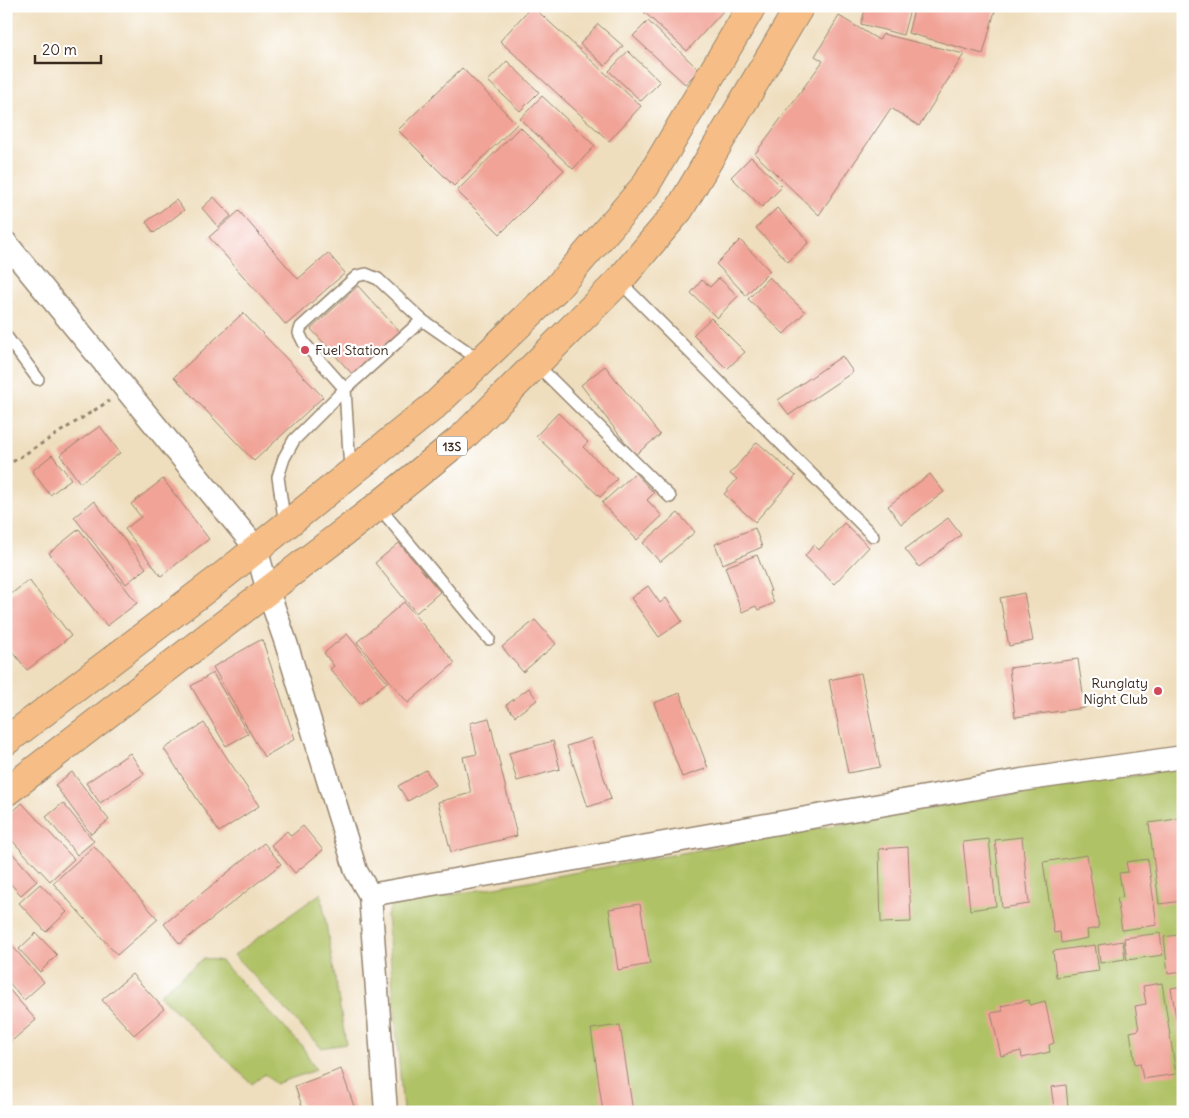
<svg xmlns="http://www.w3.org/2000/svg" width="1189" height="1118" font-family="Delius,sans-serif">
<rect width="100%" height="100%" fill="#fff"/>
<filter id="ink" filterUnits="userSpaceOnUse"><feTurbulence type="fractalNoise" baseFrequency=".02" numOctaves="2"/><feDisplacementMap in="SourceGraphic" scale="10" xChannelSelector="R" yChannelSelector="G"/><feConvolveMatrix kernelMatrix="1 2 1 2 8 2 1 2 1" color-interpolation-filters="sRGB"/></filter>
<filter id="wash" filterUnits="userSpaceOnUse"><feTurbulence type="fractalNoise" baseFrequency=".0096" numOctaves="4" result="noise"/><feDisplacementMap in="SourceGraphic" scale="20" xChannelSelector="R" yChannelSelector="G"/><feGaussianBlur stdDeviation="1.12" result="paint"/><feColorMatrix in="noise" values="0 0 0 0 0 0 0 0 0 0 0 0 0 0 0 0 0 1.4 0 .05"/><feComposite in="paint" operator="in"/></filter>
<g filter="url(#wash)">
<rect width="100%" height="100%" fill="#efdebe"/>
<g fill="#b0c266" stroke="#767642">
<path d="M1183 768V1104L1168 1112H403L387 916 391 906 946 805Z"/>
<path d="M321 893 346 1044 321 1048 234 955Z"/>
<path d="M204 958 221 961 302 1046 316 1070 275 1084 265 1074 252 1084 159 995Z"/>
</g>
<g id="blocks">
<g fill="#f1a397">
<path d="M532 6 641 106 609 141 500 41Z"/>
<path d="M649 6H719L724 10 687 51 644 12Z"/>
<path d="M866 6H911L903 35 861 24Z"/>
<path d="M915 6 996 7 983 54 908 33Z"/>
<path d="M839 16 879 40 883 34 964 54 919 126 891 108 819 215 755 154 823 61 815 56Z"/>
<path d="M648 21 699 70 685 84 633 36Z"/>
<path d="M598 24 623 46 605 66 580 44Z"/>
<path d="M628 51 660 82 641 101 609 71Z"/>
<path d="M507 61 539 92 520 111 488 81Z"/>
<path d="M462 68 517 124 454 186 398 130Z"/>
<path d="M542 96 595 146 573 169 520 119Z"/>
<path d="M520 127 564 170 500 234 457 191Z"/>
<path d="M751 157 782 187 762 207 731 177Z"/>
<path d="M214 197 231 216 218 227 202 208Z"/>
<path d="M176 200 184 210 154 233 146 222Z"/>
<path d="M777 208 809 242 788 262 756 228Z"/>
<path d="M239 211 298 279 328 253 345 273 286 325 209 237Z"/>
<path d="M740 240 770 271 746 295 716 264Z"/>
<path d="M769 277 805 312 784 334 748 299Z"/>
<path d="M719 278 738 296 717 318 691 293 702 280 710 287Z"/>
<path d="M358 286 401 333 354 376 311 329Z"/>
<path d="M243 313 323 397 254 461 174 377Z"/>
<path d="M711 318 745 352 727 369 693 335Z"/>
<path d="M842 356 853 372 789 415 778 400Z"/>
<path d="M605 366 660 435 635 455 581 385Z"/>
<path d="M558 413 588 442 583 447 617 479 600 497 536 436Z"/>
<path d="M100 426 120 453 80 483 60 455Z"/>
<path d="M757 442 796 476 755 522 724 494 737 479 730 474Z"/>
<path d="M52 455 71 479 50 495 32 471Z"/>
<path d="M635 473 654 493 647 500 662 516 637 540 602 503Z"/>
<path d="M930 474 944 492 901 524 888 506Z"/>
<path d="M163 479 209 539 161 576 125 529 141 517 131 504Z"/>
<path d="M94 501 146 568 126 584 74 517Z"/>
<path d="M678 513 695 532 660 562 643 543Z"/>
<path d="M948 518 961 535 919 567 905 549Z"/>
<path d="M844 523 869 547 834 584 805 556 814 545 819 550Z"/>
<path d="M755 528 762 547 723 564 715 544Z"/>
<path d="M79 529 137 603 107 626 49 553Z"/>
<path d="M399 543 440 592 416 613 375 563Z"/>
<path d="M757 555 771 591H769L774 603 758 610 756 606 742 612 725 567Z"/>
<path d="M29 580 71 636 27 670 6 643V598Z"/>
<path d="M648 586 660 603 666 598 682 621 659 637 631 598Z"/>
<path d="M1024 593 1033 641 1009 646 1000 598Z"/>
<path d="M404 602 455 663 408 703 357 642Z"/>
<path d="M535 620 556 644 523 672 502 647Z"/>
<path d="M347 634 387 682 360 704 330 669 334 666 324 653Z"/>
<path d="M262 639 295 739 264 757 213 667Z"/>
<path d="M1078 659 1085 708 1015 717 1009 668Z"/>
<path d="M213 673 248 734 226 746 191 686Z"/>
<path d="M861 673 880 767 848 773 829 680Z"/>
<path d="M529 688 537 700 515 716 506 705Z"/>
<path d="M680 693 708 768 682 777 654 703Z"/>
<path d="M489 718 517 836 451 852 438 802 471 793 463 757 477 754 470 723Z"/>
<path d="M204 723 259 806 219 832 164 749Z"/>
<path d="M591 738 611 799 588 807 567 746Z"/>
<path d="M553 741 560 769 517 781 509 753Z"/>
<path d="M130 753 144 774 100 803 86 783Z"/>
<path d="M426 770 435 785 408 801 398 786Z"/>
<path d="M72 772 109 820 91 834 55 785Z"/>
<path d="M22 803 74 859 50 881 6 834V818Z"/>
<path d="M63 803 94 841 77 855 46 817Z"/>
<path d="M1183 818V901L1159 904 1149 823Z"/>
<path d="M303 826 323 850 295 873 271 845 287 831 291 836Z"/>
<path d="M1022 837 1029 904 1002 908 995 840Z"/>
<path d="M989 839 996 906 970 910 963 842Z"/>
<path d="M264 843 281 864 180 944 164 924Z"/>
<path d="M6 846 37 881 21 895 6 879Z"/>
<path d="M94 846 158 919 117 955 53 883Z"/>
<path d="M908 847 911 922 881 923 879 849Z"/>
<path d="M1087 855 1099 928 1087 930 1088 938 1061 943 1060 932 1054 933 1043 862Z"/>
<path d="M1148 859 1157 925 1122 930 1117 898 1123 897 1119 873 1128 872 1126 862Z"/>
<path d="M40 884 67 912 46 932 19 903Z"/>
<path d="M640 904 650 964 618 970 609 909Z"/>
<path d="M36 933 57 955 40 972 19 949Z"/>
<path d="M1160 933 1163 955 1127 960 1124 938Z"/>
<path d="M1183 934V972L1168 974 1164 937Z"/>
<path d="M6 939 44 982 24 1000 6 979Z"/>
<path d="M1123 941 1125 959 1100 963 1098 945Z"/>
<path d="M1095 945 1099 971 1056 977 1053 951Z"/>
<path d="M132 974 164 1009 134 1035 102 1000Z"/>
<path d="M1162 983 1176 1074 1143 1079 1140 1063 1135 1064 1130 1032 1139 1030 1135 1006 1146 1004 1143 986Z"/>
<path d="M6 986 36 1020 6 1046Z"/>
<path d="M1183 986V1052H1182L1171 988Z"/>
<path d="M1029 1000 1030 1005 1045 1001 1054 1043 1049 1045 1050 1052 1022 1058 1021 1051 1001 1056 991 1013 1003 1011 1001 1006Z"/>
<path d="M620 1025 633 1112H603L591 1029Z"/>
<path d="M341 1069 356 1112H304L295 1086Z"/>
<path d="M1066 1085 1068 1107 1054 1108 1051 1087Z"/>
</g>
</g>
</g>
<g filter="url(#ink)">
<use href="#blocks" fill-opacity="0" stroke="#95846e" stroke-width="1"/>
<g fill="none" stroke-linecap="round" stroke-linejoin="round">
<defs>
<g id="lane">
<path d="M619 281 873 536"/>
<path d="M6 336 38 379"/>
<path d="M536 364 670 497"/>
<path d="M350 470 345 389 422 320 481 361"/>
<path d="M378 506 489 639"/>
<path d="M285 525 278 477 284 458 294 440 345 389 304 343 299 333 301 327 357 276 366 274 378 279 422 320"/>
</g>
<g id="street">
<path d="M6 243 256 548 268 591 286 643 356 871 370 895 386 1112"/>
<path d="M370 895 1022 780 1183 757"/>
</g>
<g id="highway">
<path d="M6 741 224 575 434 406 556 289 645 186 752 6"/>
<path d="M6 792 378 506 463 437 619 281 679 210 800 6"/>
</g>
</defs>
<use href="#lane" stroke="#95846e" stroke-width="14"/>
<use href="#street" stroke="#95846e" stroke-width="25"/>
<use href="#highway" stroke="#95846e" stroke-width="30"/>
<path stroke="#95846e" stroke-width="3" stroke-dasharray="4 4" stroke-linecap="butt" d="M6 466 109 401"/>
<use href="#lane" stroke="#fff" stroke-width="11"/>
<use href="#street" stroke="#fff" stroke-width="22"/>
<use href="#highway" stroke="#f6be86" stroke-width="28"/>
</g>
</g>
<g fill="#d1495b" stroke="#fff" stroke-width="2">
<circle cx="305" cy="350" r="5"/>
<circle cx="1158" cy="691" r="5"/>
</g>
<g text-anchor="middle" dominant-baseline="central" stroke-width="4.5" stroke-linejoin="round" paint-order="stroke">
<rect fill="#fff" stroke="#766a62" stroke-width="1" x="437" y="436.5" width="30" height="19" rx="4"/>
<g font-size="12" font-weight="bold" fill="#3b2a1e">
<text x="452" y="446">13S</text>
</g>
<g font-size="14" fill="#3b2a1e" stroke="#fff" text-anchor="start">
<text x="315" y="350">Fuel Station</text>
<text x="1148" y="683" text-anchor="end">Runglaty<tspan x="1148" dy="16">Night Club</tspan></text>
</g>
</g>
<rect width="1189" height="1118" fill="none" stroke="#fff" stroke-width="25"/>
<path d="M35 55v8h66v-8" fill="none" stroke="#3b2a1e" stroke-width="2.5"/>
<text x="42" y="55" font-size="15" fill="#3b2a1e" stroke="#ffffff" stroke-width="4" paint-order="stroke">20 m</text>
</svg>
